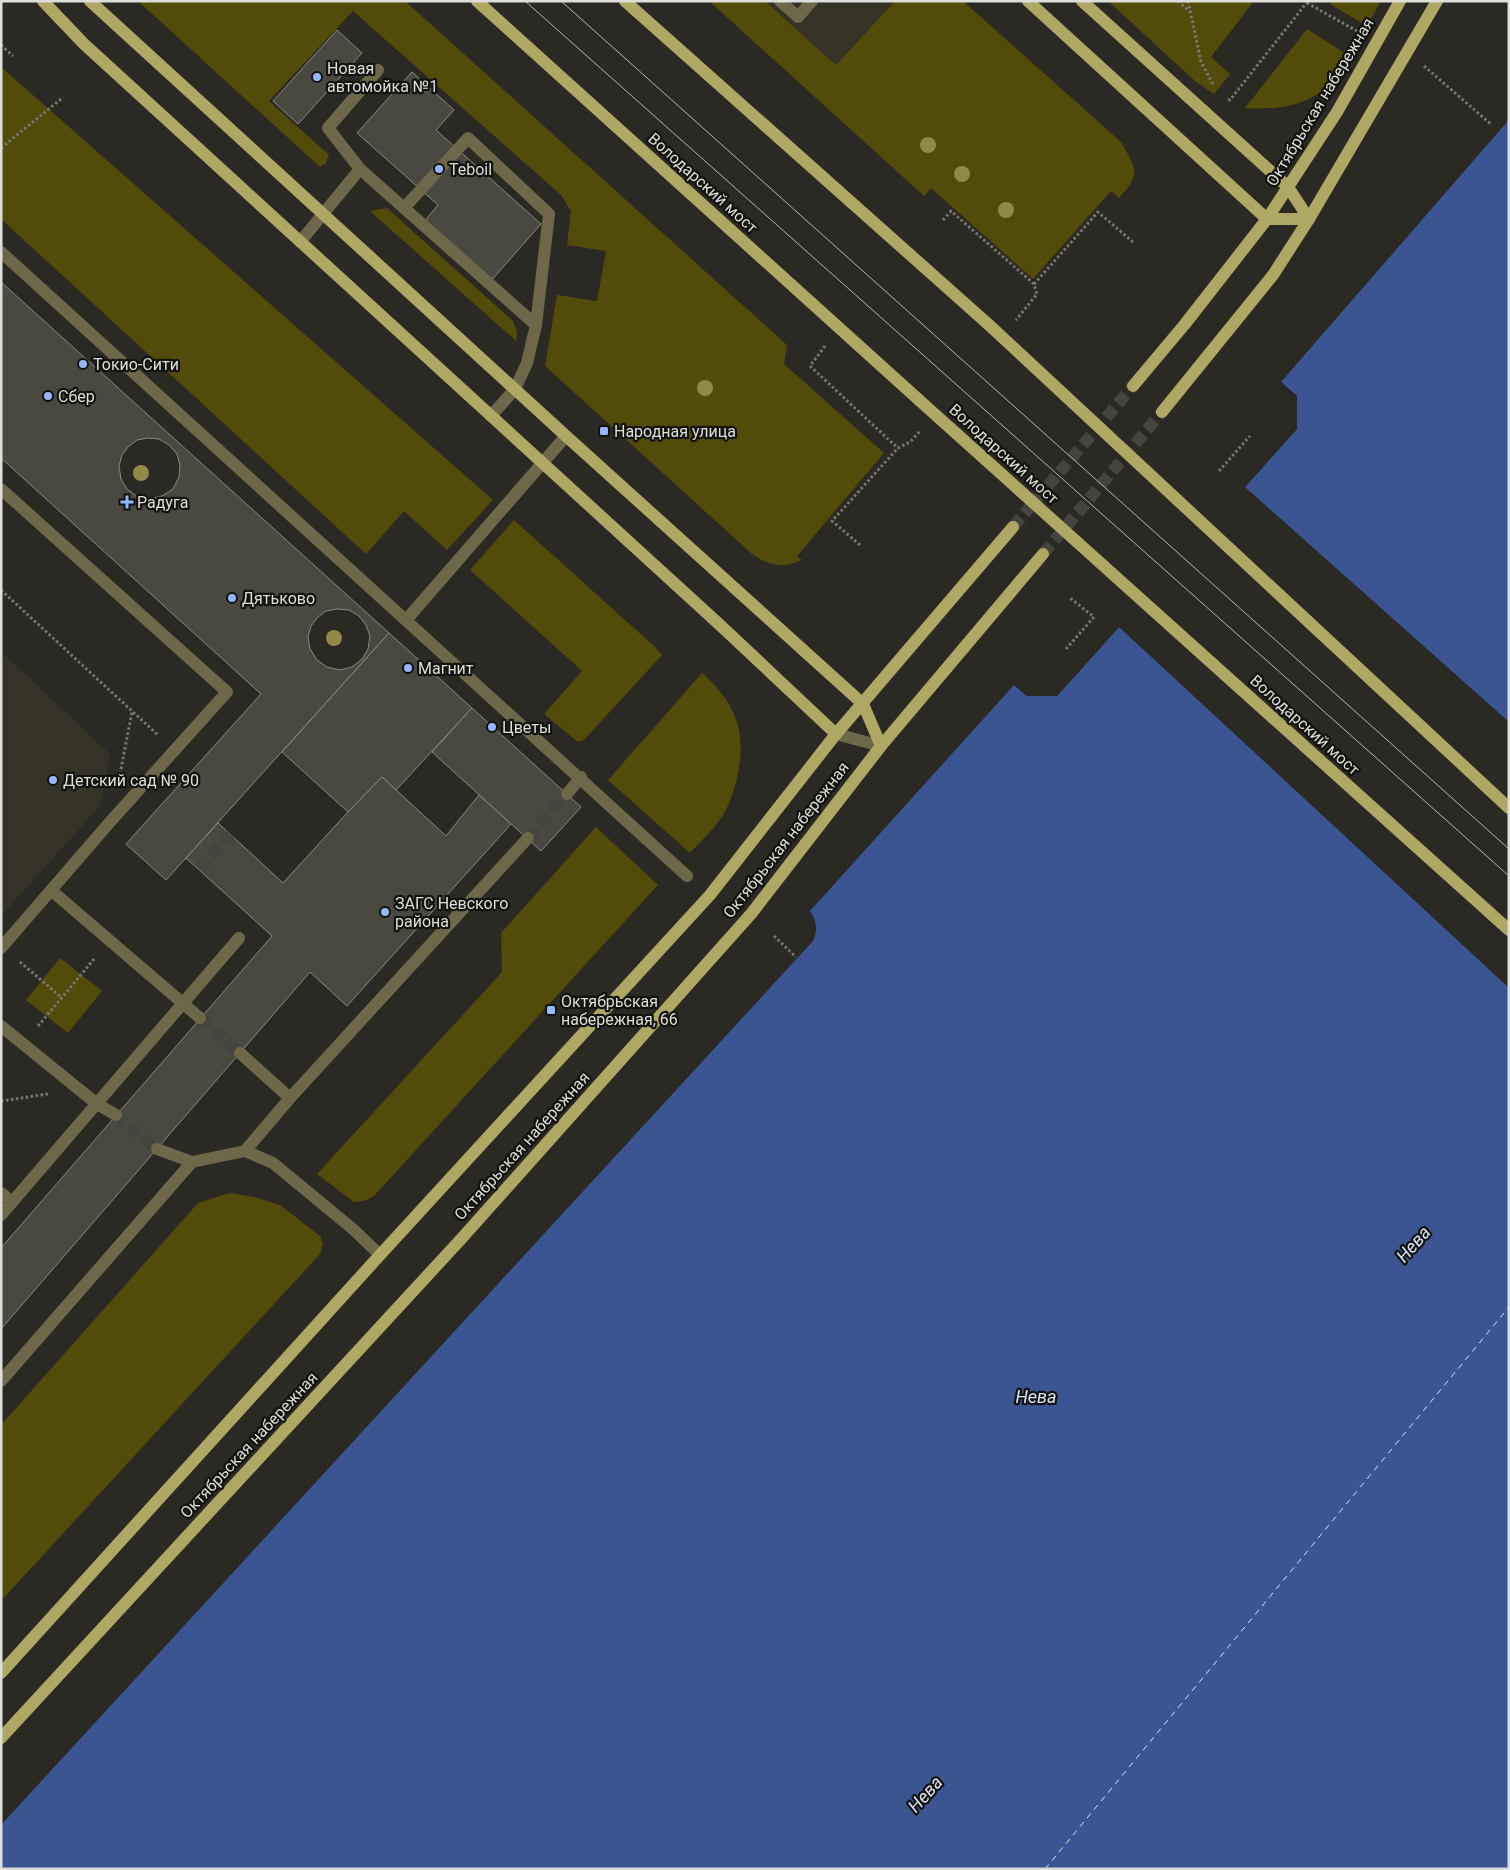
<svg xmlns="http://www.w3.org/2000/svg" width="1510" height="1870" font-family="Roboto,sans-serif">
<rect width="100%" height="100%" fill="#2a2923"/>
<g fill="#343326">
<path d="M765 1H895L836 65Z"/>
<path d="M1 651 110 754 101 805 1 916Z"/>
</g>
<g fill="#524b09">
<path d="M138 1H405L787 345 784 364 884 453 797 556 802 560C783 569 768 565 752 554L545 366 557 295 597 301 606 251 567 245 571 211 561 195 353 11 269 101 329 155 326 163 320 167Z"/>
<path d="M709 1H765L836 65 895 1H963L1121 142C1136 169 1142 173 1119 198L1111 191 1033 279 931 188 924 196Z"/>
<path d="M1108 1H1254L1211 57 1230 74 1214 94 1195 81Z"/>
<path d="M1332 1H1381L1367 26 1330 4Z"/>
<path d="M1307 29 1351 57C1343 66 1337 76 1329 85 1307 107 1274 110 1245 108Z"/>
<path d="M1 67 493 500 447 550 404 511 366 554 1 219Z"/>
<path d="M387 208 513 321 517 332 516 341 370 211Z"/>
<path d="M514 520 655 647 662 655 584 740 578 742 544 714 582 671 470 570Z"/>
<path d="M702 673C737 704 747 733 737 779 733 792 729 807 721 818 712 831 700 842 690 853L608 780Z"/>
<path d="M596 827 658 885 374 1196 364 1201 354 1202 317 1174 502 972 501 933Z"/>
<path d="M60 958 102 991 68 1033 26 1000Z"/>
<path d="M229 1193 254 1197 280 1205 320 1236 323 1244 320 1254 1 1601V1425L198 1203Z"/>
</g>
<path fill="#3b5592" d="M1509 116V1869H1V1825L813 941C818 929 817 922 810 911L1014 685 1027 696H1057L1297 429V396L1281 382 1507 122Z"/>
<path fill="#2a2923" d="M1281 382 1297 396V429L1245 487 1509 722V988L1119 627 1057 696H1027L1014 685 1015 683 1028 694 1056 693 1295 428 1294 397 1279 384Z"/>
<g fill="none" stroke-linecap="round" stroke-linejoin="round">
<path stroke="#dae3f5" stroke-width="1" stroke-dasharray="6 5" stroke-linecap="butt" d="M1045 1869 1509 1307"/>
</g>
<g fill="#494841" stroke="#8a8982" fill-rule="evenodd">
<path d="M337 30 362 53 298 124 273 101Z"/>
<path d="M412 72 454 110 436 130 541 224 489 283 423 223 438 205 357 133Z"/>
<path d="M1 282 389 633 166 880 126 844 261 694 1 458ZM148 438 159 439 169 445 177 454 180 465 179 477 173 489 162 496 150 499 138 497 127 489 121 479 119 466 122 455 128 447 137 440ZM337 609 349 610 359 616 366 625 370 636 368 649 362 659 352 667 340 670 327 667 317 660 310 649 308 637 311 626 318 617 326 611Z"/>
<path d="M389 633 472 708 396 790 382 777 348 812 282 752Z"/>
<path d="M472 708 581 807 541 851 432 752Z"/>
<path d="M382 777 446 836 479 795 511 824 347 1006 310 972 1 1329V1248L272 936 186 858 218 823 283 883 348 812Z"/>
</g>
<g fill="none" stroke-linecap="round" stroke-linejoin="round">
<g stroke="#45443e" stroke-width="12" stroke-dasharray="12 6" stroke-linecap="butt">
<path d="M528 838 567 794"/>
<path d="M199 869 230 834"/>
<path d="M200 1018 240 1053"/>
<path d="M116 1115 157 1149"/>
</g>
<g stroke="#45443e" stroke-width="12" stroke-dasharray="12 6" stroke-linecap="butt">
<path d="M1013 527 1133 386"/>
<path d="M1043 554 1162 412"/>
</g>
<g stroke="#777772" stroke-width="3" stroke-dasharray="2.5 2.5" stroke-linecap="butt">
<path d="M1178 1 1190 12"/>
<path d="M1188 1 1201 62 1214 86"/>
<path d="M1307 3 1357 31"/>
<path d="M1 45 13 56"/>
<path d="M1424 66 1492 125"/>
<path d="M1228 99 1230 100 1308 1"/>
<path d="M1 148 61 99"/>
<path d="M943 220 951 211 1034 284 1037 294 1016 320"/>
<path d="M1034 284 1098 212 1133 242"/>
<path d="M825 346 810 366 888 439 898 448 910 442 920 431"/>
<path d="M1219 471 1250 436"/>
<path d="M860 545 832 521 898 448"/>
<path d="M1 590 158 735"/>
<path d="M1066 649 1094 617 1070 598"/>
<path d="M120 774 132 712"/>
<path d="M774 936 796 957"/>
<path d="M20 962 61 997"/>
<path d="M38 1026 95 958"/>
<path d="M1 1101 48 1094"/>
</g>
<g stroke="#6c6849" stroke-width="12">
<path d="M780 1 798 17 812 1"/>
<path d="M360 169 328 128 378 70"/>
<path d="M404 208 468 138 549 214 536 325"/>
<path d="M300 242 360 169 536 325 527 363 515 389 491 416"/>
<path d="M1 252 687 876"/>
<path d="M1 489 227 692 110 822 1 948"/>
<path d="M407 619 566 436"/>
<path d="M836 734 881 746"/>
<path d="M567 794 581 777"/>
<path d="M52 891 200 1018"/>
<path d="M1 1026 97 1104 116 1115"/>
<path d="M240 1053 290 1098"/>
<path d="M157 1149 192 1162 245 1151"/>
<path d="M1 1193 12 1202"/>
<path d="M1 1215 239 938"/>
<path d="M380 1255 354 1230 273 1163 245 1151 290 1098 528 838"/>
<path d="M1 1381 192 1162"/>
</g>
<g stroke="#afa764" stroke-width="12">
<path d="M43 1 84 44 720 625 836 734"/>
<path d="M90 1 566 436 863 704 881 746"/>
<path d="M477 1 919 400"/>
<path d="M625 1 988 324"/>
<path d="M1028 1 1267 219"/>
<path d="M1082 1 1288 187 1309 219"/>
<path d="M1267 219H1309"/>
<path d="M1133 386 1185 324 1267 219 1337 112 1400 1"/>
<path d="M1162 412 1273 275 1309 219 1437 1"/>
<path d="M1 1673 380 1255 710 895 836 734 1013 527"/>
<path d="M1 1738 462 1238 751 914 881 746 1043 554"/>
</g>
<g stroke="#b6b6b1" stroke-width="1">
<path d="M525 1 1509 876"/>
<path d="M561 1 1509 849"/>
</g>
<g stroke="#afa764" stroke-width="12">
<path d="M988 324 1509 808"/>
<path d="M919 400 1509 930"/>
</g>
</g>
<g fill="#918948">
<circle cx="928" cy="145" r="8"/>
<circle cx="962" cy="174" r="8"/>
<circle cx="1006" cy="210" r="8"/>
<circle cx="705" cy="388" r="8"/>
<circle cx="141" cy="473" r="8"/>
<circle cx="334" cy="638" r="8"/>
</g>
<g fill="#96b6fd" stroke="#12120f" stroke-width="2">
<circle cx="317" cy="77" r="5"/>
<circle cx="439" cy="169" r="5"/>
<circle cx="83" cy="364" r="5"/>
<circle cx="48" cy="396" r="5"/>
<rect x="599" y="426" width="10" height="10" rx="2.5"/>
<path d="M124.5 494.5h5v5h5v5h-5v5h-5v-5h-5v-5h5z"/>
<circle cx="232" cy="598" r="5"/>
<circle cx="408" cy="668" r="5"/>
<circle cx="492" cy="727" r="5"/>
<circle cx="53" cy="780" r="5"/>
<circle cx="385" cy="912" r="5"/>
<rect x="546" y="1005" width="10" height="10" rx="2.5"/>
</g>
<g text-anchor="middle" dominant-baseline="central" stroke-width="4.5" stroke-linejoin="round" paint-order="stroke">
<g font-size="16" fill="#dededa" stroke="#12120f" text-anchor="start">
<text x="327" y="68">Новая<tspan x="327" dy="18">автомойка №1</tspan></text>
<text x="449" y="169">Teboil</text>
<text x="93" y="364">Токио-Сити</text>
<text x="58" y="396">Сбер</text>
<text x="614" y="431">Народная улица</text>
<text x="137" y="502">Радуга</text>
<text x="242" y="598">Дятьково</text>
<text x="418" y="668">Магнит</text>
<text x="502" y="727">Цветы</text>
<text x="63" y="780">Детский сад № 90</text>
<text x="395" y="903">ЗАГС Невского<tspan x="395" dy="18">района</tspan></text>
<text x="561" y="1001">Октябрьская<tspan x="561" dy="18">набережная, 66</tspan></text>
</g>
<g font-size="16" fill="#dededa" stroke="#12120f">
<text transform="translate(1320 102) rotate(-59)">Октябрьская набережная</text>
<text transform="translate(703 183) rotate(42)">Володарский мост</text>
<text transform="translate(1004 454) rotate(42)">Володарский мост</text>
<text transform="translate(1305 725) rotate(42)">Володарский мост</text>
<text transform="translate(786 840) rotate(-52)">Октябрьская набережная</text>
<text transform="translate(522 1146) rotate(-48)">Октябрьская набережная</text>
<text transform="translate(249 1445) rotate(-47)">Октябрьская набережная</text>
</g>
<g font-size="18" font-style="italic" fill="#dae3f5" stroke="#12120f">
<text transform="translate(1413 1244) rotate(-49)">Нева</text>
<text x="1036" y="1396">Нева</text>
<text transform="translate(925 1794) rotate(-48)">Нева</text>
</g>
</g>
<rect width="1510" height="1870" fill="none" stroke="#dededa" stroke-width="5"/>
</svg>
